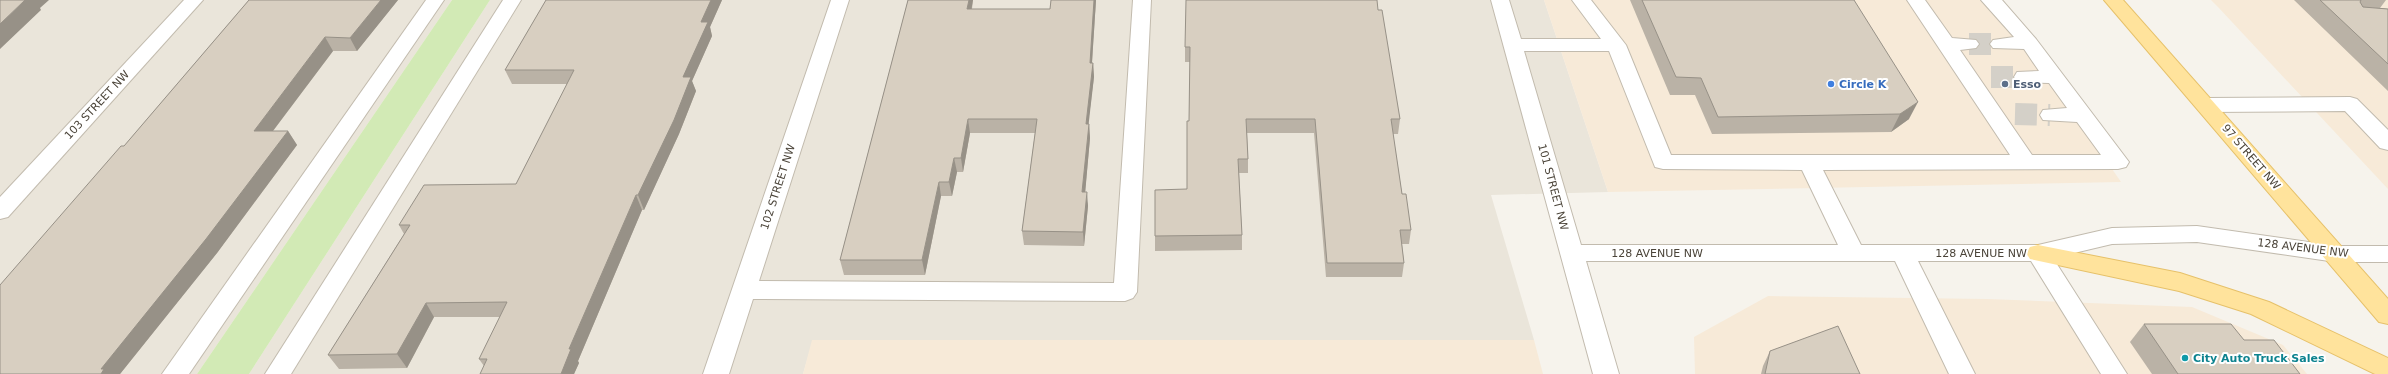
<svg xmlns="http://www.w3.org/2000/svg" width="2388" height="374" font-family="'DejaVu Sans',sans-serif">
<rect width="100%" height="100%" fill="#f6f3ec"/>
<g fill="#eae5da">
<path d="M0 0H452L197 374H0Z"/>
<path d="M490 0H1544L1608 192 1491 195 1534 340H813L803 374H249Z"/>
</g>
<g fill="#f7ead8">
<path d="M1544 0H1996L2121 182 1608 192Z"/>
<path d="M2211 0H2388V189L2218 7Z"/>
<path d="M1768 296 1987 299 2192 307 2283 345 2307 374H1695L1694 337Z"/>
<path d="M812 340H1534L1543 374H803Z"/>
</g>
<path fill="#d2eab5" d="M452 0H490L249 374H197Z"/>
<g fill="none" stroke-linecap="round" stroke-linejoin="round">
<g stroke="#d4d0c8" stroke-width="22" stroke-dasharray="22 11" stroke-linecap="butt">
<path d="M1969 44H2000"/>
<path d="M1991 77H2024"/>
<path d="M2015 114 2050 115"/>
</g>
<defs>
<g id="minor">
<path d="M184 0H203L8 217 0 219V197Z"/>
<path d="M426 0H444L189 374H162Z"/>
<path d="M503 0H521L291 374H265Z"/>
<path d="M831 0H849L759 281 1114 283 1133 0H1151L1137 292 1133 298 1125 301 753 299 729 374H703Z"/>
<path d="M1491 0H1509L1521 39H1601L1572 0H1591L1626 45 1671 155H2010L1907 0H1925L1952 38 1976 40 1979 44 1976 48 1960 50 2032 155H2101L2077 122 2043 120 2040 115 2043 110 2067 108 2049 83 2017 82 2014 77 2017 72 2039 71 2024 49 1993 48 1990 44 1993 40 2014 37 1981 0H2002L2036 39 2129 162 2126 167 2118 169 1823 170 1861 245H2038L2112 228 2197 226 2336 246H2388V262H2336L2197 242 2112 244 2053 258 2127 374H2101L2031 261H1918L1975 374H1949L1895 261H1586L1619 374H1593ZM1524 51H1609L1655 167 1663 169 1802 170 1838 245H1581Z"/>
<path d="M2350 97 2357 99 2388 130V150L2380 148 2345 111 2207 112 2200 110 2197 105 2200 100 2207 98Z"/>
</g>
<g id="major">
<path d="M2104 0H2123L2388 299V324L2379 322Z"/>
<path d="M2038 245 2180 273 2269 302 2388 358V374H2375L2251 314 2179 291 2030 259 2026 253 2030 247Z"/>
</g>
</defs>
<use href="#minor" stroke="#c2bbae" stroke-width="2"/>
<use href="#major" stroke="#e6c16a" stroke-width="2"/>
<use href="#minor" fill="#fff" fill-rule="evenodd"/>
<use href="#major" fill="#ffe39c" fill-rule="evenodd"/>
</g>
<g fill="#bab2a6">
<path d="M249 0H398L357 51H333L273 131H288L297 145 217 253 120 374H0L124 146Z"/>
<path d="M546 0H722L710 27 712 36 692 81 696 91 679 134 644 210H642L578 361 579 363 574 374H480L484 366 479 359 500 317H434L407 368 339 369 328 355 404 234 399 225 516 184 567 84H512L505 70Z"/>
<path d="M908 0H973L972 9H1050L1051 0H1096L1092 63H1093L1094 77 1088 124H1089L1090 138 1085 192 1088 206 1084 246 1024 245 1022 231 1035 133H970L963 172H957L952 196H941L925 275H844L840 260Z"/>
<path d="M1630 0H1854L1909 119 1891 132 1712 134 1695 95H1670Z"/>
<path d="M2294 0H2386L2380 8 2388 9V91Z"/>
<path d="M1378 10 1400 119 1398 134H1393L1402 194 1411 230 1409 244H1402L1404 263 1402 277H1326L1314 133H1247L1248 159V173H1239L1242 235V250L1155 251V236L1187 189 1189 121 1190 62H1185V47Z"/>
<path d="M2144 324 2244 340 2300 374H2152L2130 342Z"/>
<path d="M1770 351 1860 374H1761L1763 366Z"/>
</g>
<g fill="#979187">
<path d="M25 0H49L40 8 41 10 0 49V24Z"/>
<path d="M381 0H398L357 51 350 38Z"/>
<path d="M711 0H722L710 27 712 36 692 81 696 91 679 134 644 210 638 195 683 77 701 22Z"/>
<path d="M969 0H973L969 23 967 9Z"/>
<path d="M1094 0H1096L1091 77 1090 63Z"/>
<path d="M325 37 333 51 263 144 254 131Z"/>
<path d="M1093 63 1094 77 1087 138 1086 124Z"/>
<path d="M1918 102 1909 119 1891 132 1900 114Z"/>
<path d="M968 119 970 133 963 172 961 158Z"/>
<path d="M1089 124 1090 138 1084 206 1082 192Z"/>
<path d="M288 131 297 145 217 253 120 374H101V369Z"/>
<path d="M954 158 957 172 952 196 949 182Z"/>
<path d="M939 182 941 196 925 275 922 260Z"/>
<path d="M1087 192 1088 206 1084 246 1083 232Z"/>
<path d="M636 195 642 210 578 361 579 363 574 374H561L569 349Z"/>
<path d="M426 303 434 317 407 368 397 354Z"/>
</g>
<g fill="#d8cfc1" stroke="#979187">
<path d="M0 0H25L0 24Z"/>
<path d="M249 0H381L350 38 325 37 254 131H288L206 239 101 369H104L101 374H0V285L121 146H124Z"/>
<path d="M546 0H711L701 22H708L683 77H691L674 120 638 195H636L569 349H571L561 374H480L487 359H479L507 302 426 303 397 354 328 355 410 225H399L424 185 516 184 574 70H505Z"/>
<path d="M908 0H969L967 9H1050L1051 0H1094L1090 63H1093L1086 124H1089L1082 192H1087L1083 232 1022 231 1037 119H968L961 158H954L949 182H939L922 260H840Z"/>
<path d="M1186 0H1377L1378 10H1382L1400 119H1391L1402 194H1406L1411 230H1400L1404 263H1327L1315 119H1246L1248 159H1238L1242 235 1155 236V190L1187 189V121H1189L1190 47H1185Z"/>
<path d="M1642 0H1854L1918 102 1900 114 1718 117 1701 78 1676 77Z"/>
<path d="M2320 0H2361L2360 2 2363 7 2388 9V64Z"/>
<path d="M2144 324H2231L2244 340H2274L2300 374H2178Z"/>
<path d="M1838 326 1860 374H1765L1770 351Z"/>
</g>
<circle fill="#3f7fe0" stroke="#fff" stroke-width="1.5" cx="1831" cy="84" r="4"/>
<circle fill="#5c6f8a" stroke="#fff" stroke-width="1.5" cx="2005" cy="84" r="4"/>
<circle fill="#0f9aa8" stroke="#fff" stroke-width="1.5" cx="2185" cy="358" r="4"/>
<g text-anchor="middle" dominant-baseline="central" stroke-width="4" stroke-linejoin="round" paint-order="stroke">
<g font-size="11" font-weight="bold" fill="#366cbe" stroke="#fff" text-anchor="start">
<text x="1839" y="84">Circle K</text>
</g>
<g font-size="11" font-weight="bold" fill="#4e5e75" stroke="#fff" text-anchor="start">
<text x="2013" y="84">Esso</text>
</g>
<g font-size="11" fill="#4b4439" stroke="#fff">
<text transform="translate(97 105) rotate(-47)">103 STREET NW</text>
<text transform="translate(2251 157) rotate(49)">97 STREET NW</text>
<text transform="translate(778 187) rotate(-72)">102 STREET NW</text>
<text transform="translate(1553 187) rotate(75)">101 STREET NW</text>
<text transform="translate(2303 248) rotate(7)">128 AVENUE NW</text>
<text x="1657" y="253">128 AVENUE NW</text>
<text x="1981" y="253">128 AVENUE NW</text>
</g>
<g font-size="11" font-weight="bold" fill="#0d838f" stroke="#fff" text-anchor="start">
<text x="2193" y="358">City Auto Truck Sales</text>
</g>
</g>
</svg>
